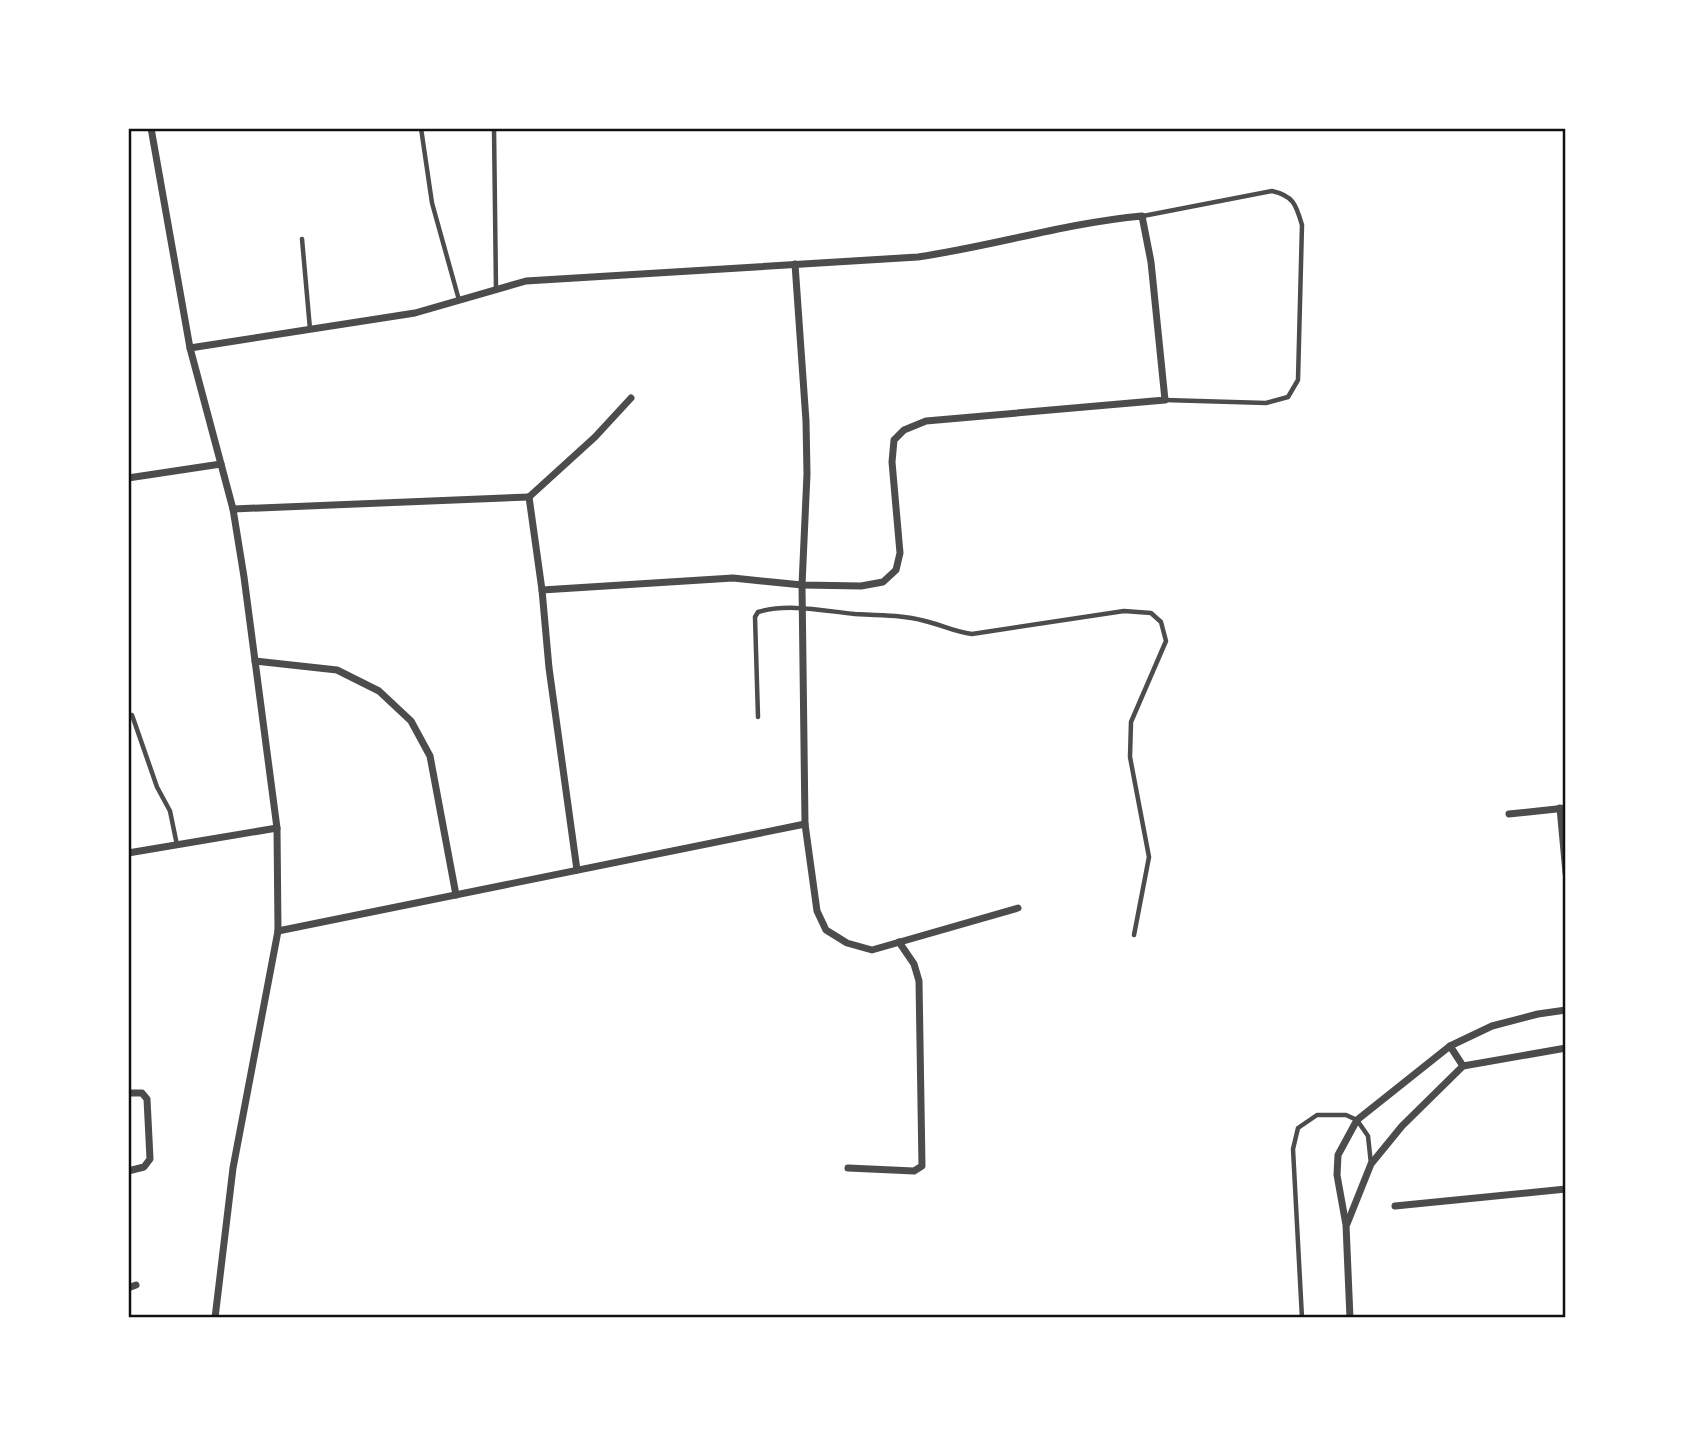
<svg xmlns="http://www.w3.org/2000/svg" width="1694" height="1446" font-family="Figtree,sans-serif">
<rect width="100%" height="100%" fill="#fff"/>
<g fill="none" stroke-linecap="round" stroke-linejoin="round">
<g stroke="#4c4c4c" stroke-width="4.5">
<path d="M421 128 432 203 459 300"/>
<path d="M494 128 496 290"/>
<path d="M1143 216 1272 191C1294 196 1296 205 1302 225L1298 380 1288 397 1266 403 1165 400"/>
<path d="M302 239 310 329"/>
<path d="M132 715 157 787 170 811 177 845"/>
<path d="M758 717 755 617 758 612C788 603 824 611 855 614 878 615 903 615 925 621 942 625 954 632 972 634L1124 611 1151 613 1161 622 1166 641 1131 722 1130 757 1149 857 1134 935"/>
<path d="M1302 1318 1293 1149 1298 1128 1317 1115H1346L1357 1120 1368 1136 1371 1164"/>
</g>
<g stroke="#4c4c4c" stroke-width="7">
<path d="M151 128 190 348 233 509 244 577 277 828 278 931 233 1168 215 1318"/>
<path d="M795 264 806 421 807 474 802 585 805 824 817 911 826 930 847 943 872 950 1018 908"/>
<path d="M190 348 415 313 526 281 918 257C993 246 1066 223 1142 216L1151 262 1165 400 926 421 904 430 894 440 892 462 900 553 896 570 883 582 861 586 802 585 733 578 542 590"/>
<path d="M128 478 221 464"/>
<path d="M529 497 542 590 549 668 577 870"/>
<path d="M529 497 595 437 631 398"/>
<path d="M233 509 529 497"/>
<path d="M255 661 337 670 379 691 411 721 430 756 456 895"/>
<path d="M1560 808 1566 873"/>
<path d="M1509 814 1566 808"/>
<path d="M128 853 277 828"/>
<path d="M278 931 805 824"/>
<path d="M1450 1046 1463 1066"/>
<path d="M128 1093H142L147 1099 150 1159 144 1167 128 1171"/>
<path d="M848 1168 914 1171 922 1166 919 981 914 964 899 942"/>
<path d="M1395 1206 1566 1189"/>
<path d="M1347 1224 1371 1164 1402 1126 1463 1066 1566 1048"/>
<path d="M128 1288 136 1285"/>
<path d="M1350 1318 1346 1225 1337 1175 1338 1155 1357 1120 1450 1046 1492 1026 1538 1014 1566 1010"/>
</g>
</g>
<rect width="1694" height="1446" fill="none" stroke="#ffffff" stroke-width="259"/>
<rect x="130" y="130" width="1434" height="1186" fill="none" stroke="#111" stroke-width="2.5"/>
</svg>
